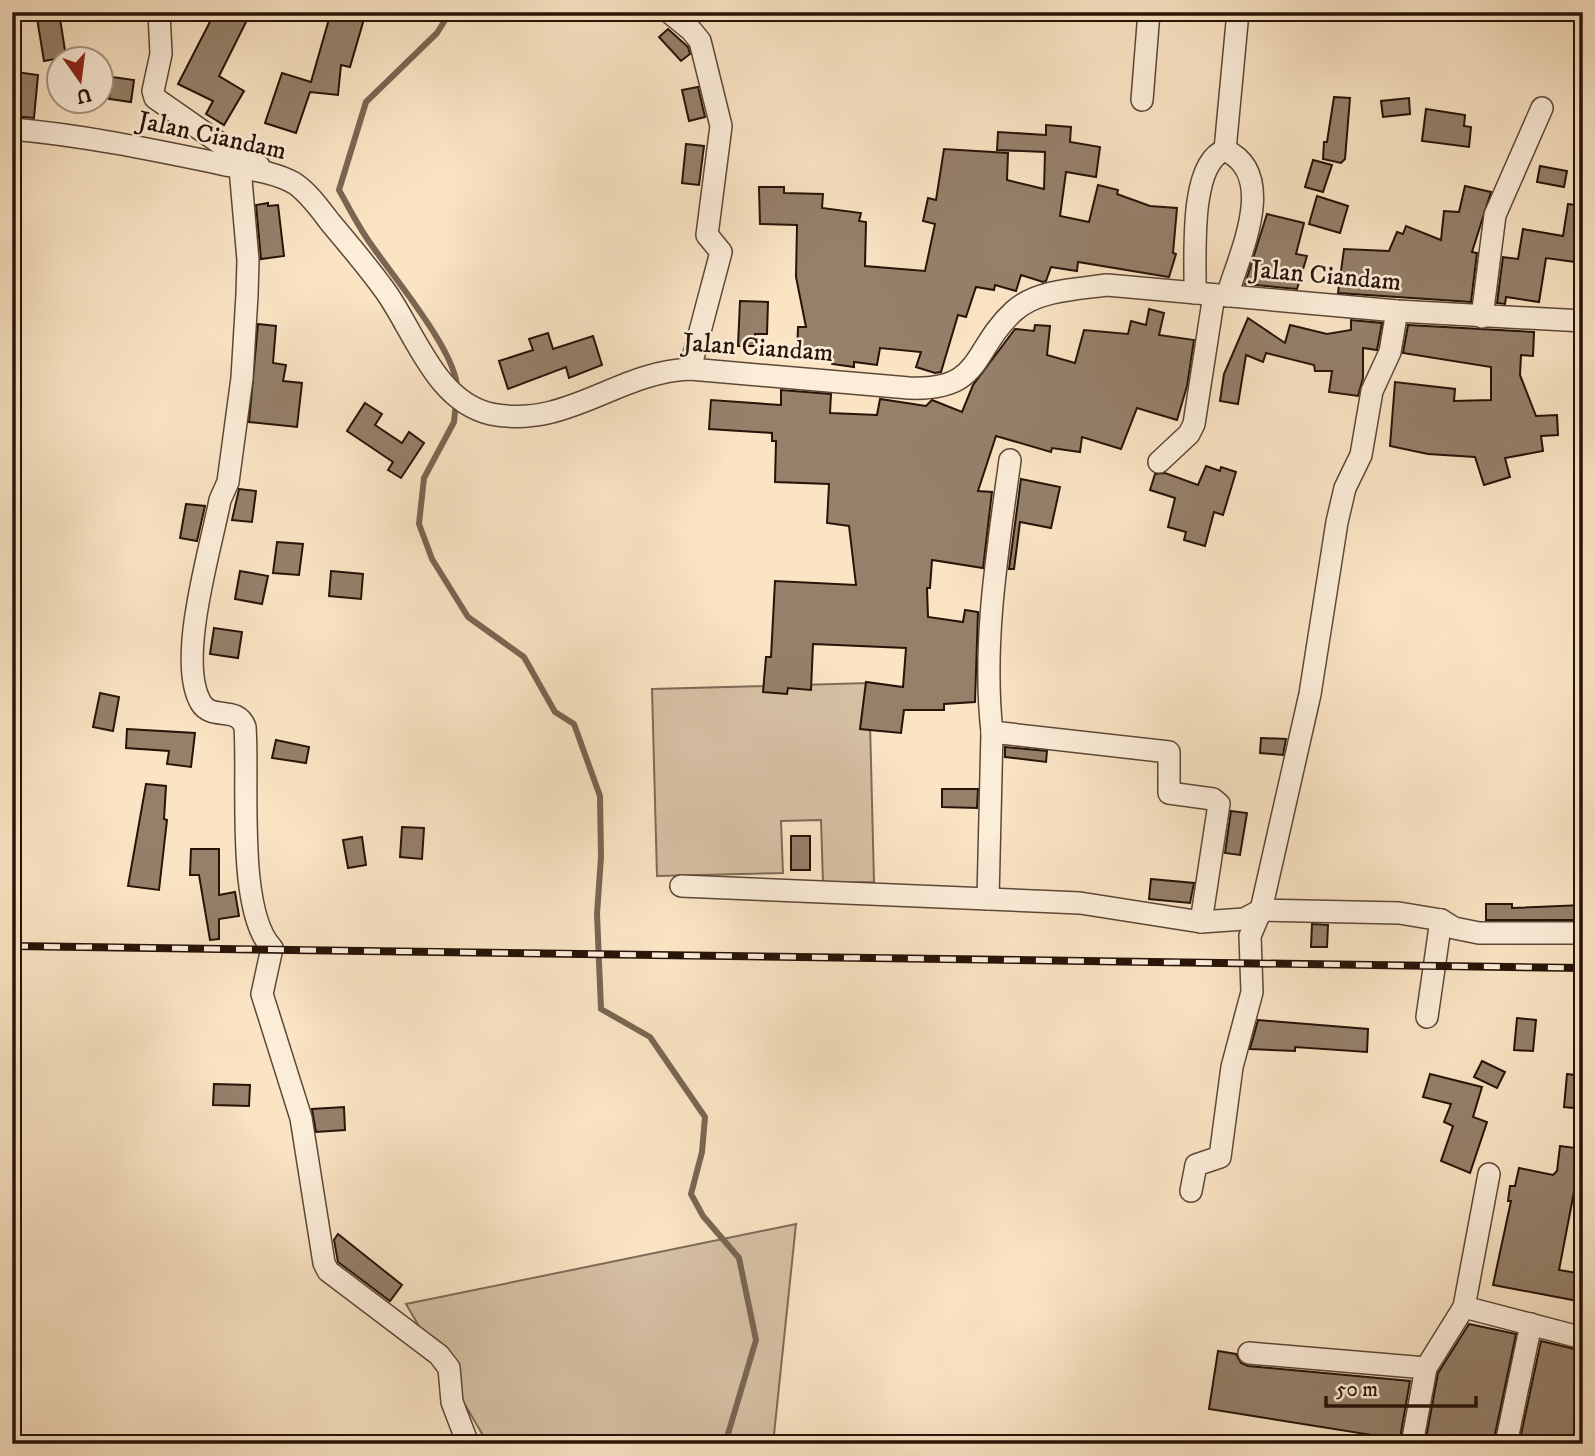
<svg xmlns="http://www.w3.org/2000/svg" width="1595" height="1456" font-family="'IM FELL DW Pica',serif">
<rect width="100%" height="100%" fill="#fae4c4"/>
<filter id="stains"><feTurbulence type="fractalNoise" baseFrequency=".00286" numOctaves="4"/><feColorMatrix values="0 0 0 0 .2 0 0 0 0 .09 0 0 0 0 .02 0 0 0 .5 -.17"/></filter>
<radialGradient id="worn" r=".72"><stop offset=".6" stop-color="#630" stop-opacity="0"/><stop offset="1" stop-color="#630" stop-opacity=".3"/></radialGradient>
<g fill="#d6c0a4" stroke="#7e6a56" stroke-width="2">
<path d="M869 683 874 882 823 883 821 820 781 821 783 873 657 876 652 689Z"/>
<path d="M796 1224 773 1444H579L577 1441 488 1444 406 1304Z"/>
</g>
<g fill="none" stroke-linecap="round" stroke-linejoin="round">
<g stroke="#7a6652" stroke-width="6">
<path d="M450 12 437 33 366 102 339 190C348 206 356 222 366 237 388 271 460 354 457 391"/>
<path d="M456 402 454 422 424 478 419 524 432 559 468 617 524 657 555 712 574 724 600 796 601 857 597 914 601 1009 650 1037 705 1117 702 1152 691 1194 703 1216 739 1258 756 1340 725 1444"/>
</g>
</g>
<g fill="#95806a" stroke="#271308" stroke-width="2">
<path d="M36 12H59L66 57 44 61Z"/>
<path d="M215 12H251L219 76 244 91 224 125 206 114 213 101 178 84Z"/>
<path d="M331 12H366L350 67 341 65 338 95 310 92 296 133 265 123 282 73 311 82Z"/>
<path d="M668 29 688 47 690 54 681 61 659 37Z"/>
<path d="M16 72 38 75 34 118 12 116Z"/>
<path d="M112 77 134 80 131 102 109 99Z"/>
<path d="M698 87 705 117 689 121 682 90Z"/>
<path d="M1334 97 1350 98 1345 159 1341 163 1323 159 1324 142H1327Z"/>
<path d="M1409 98 1410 114 1383 117 1381 101Z"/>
<path d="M1426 109 1465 115 1464 126 1471 127 1469 147 1422 141Z"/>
<path d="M1046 125 1071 127 1070 142 1100 147 1096 177 1066 172 1060 216 1089 222 1098 185 1118 190 1117 194 1150 206 1177 208 1173 253 1176 254 1169 277 1078 262 1077 271 1051 267 1046 281 1043 282 1021 275 1016 291 995 285 994 290 976 287 966 317 958 315 941 372 935 373 916 367 921 352 880 348 877 365 854 362V367L832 364 833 356H797L798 327H806L796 277 797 225 760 224 759 187H784V193L823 194 822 208 861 213 859 221 866 222 865 266 925 271 935 224 923 221 928 198 936 200 944 149 1008 153 1007 180 1044 189 1045 152 997 150 998 132 1046 135Z"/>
<path d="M686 144 704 146 699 185 682 183Z"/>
<path d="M1313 160 1332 165 1323 192 1305 187Z"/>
<path d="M1540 166 1567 171 1564 187 1537 182Z"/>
<path d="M1465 186 1491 192 1472 252 1477 253 1471 302 1338 293 1344 249 1389 251 1397 232 1403 234 1406 226 1441 240 1444 211 1459 212Z"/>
<path d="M1317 196 1348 206 1340 233 1309 224Z"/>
<path d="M268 203V206L278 205 284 256 261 259 256 205Z"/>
<path d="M1568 204 1583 206V263L1546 258 1539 302 1506 297 1505 304 1497 303 1503 257 1518 259 1523 229 1563 236Z"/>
<path d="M1267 214 1304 223 1296 254 1307 256 1297 289 1245 284Z"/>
<path d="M740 301 768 302 767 334H755V346H738Z"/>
<path d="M1149 309 1164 313 1159 335 1194 340 1187 386 1177 420 1137 408 1121 449 1082 437 1080 452 1052 448 1051 452 996 436 978 491 992 492 983 568 932 560 930 588H927L928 617 963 622 965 610 978 612 975 702 944 704V710H904L901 733 860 729 866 682 903 687 906 648 813 644 811 690 788 688 787 694 763 692 766 657H771L775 581 856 585 849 526 827 523 829 484 775 482 776 441H772V433L709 429 711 400 781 405V390L831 394 830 413 877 415 880 399 926 406 932 400 962 412 973 385 1015 329 1034 331 1035 325 1050 326 1047 355 1075 363 1084 330 1128 334 1131 321 1146 325Z"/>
<path d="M1248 318 1285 343 1290 325 1327 334 1351 330V320L1382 323 1377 350 1363 348V378L1358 396 1329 392 1332 371H1315L1314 365 1266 353 1263 362 1246 355 1238 404 1220 401 1224 374Z"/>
<path d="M258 324 276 326 273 363 286 365 283 381 302 383 297 427 249 422Z"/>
<path d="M1408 325 1534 332 1533 356 1521 355 1520 375 1536 416 1557 415 1558 435 1541 436 1543 451 1505 458 1510 477 1484 485 1475 457 1428 454 1390 446 1395 382 1455 389 1454 401 1491 400V367L1403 353Z"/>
<path d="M548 333 553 349 593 336 602 365 569 378 566 367 508 389 499 361 533 350 529 339Z"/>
<path d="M365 403 382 414 375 425 402 443 409 432 424 443 401 478 388 470 393 462 347 431Z"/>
<path d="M1206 466 1220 471 1221 467 1236 472 1223 515 1214 512 1205 546 1184 540 1186 532 1168 527 1175 498 1150 490 1155 474 1165 473 1198 485Z"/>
<path d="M1021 479 1060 487 1051 528 1020 522 1014 569H1009Z"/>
<path d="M239 489 256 491 252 522 232 520Z"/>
<path d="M186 504 205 506 197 541 180 538Z"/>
<path d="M277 542 303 544 299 575 273 573Z"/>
<path d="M240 571 268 576 262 604 235 599Z"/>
<path d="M331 571 363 574 361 599 329 596Z"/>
<path d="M214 628 242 632 238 658 210 654Z"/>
<path d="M100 693 119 697 113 731 93 727Z"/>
<path d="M127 729 195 733 191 767 167 764 169 751 126 748Z"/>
<path d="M1261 738 1286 739 1283 755 1260 753Z"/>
<path d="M276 740 309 747 306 763 272 758Z"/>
<path d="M1005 747 1047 751 1046 762 1005 757Z"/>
<path d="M146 784 166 786 164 819 167 820 159 890 128 886Z"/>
<path d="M942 789H978L977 808 942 807Z"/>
<path d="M1231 811 1247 813 1240 855 1225 853Z"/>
<path d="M402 827 424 828 422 859 400 857Z"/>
<rect x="791" y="836" width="19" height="34"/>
<path d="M362 837 366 865 348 868 343 840Z"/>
<path d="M191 849H219V895L235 892 239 916 219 919V939L210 940 199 875H190Z"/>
<path d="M1151 879 1194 883 1190 903 1149 899Z"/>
<path d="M1486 904H1512V908L1583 905V920H1486Z"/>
<path d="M1312 924 1328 925 1327 947H1311Z"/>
<path d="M1517 1018 1536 1020 1533 1051 1514 1050Z"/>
<path d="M1258 1020 1368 1029 1367 1052 1295 1047V1051L1250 1049Z"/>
<path d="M1482 1061 1505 1072 1497 1088 1474 1077Z"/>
<path d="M1430 1074 1482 1087 1473 1117 1487 1122 1470 1173 1441 1161 1453 1126 1444 1122 1451 1104 1423 1097Z"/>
<path d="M1567 1074 1583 1076V1109L1564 1107Z"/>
<path d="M214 1084 250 1085 249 1106 213 1105Z"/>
<path d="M344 1107 345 1130 316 1132 312 1109Z"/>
<path d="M1560 1146 1583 1149 1580 1193 1574 1192 1559 1270 1583 1274V1302L1493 1285 1511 1201H1508L1510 1186H1515L1519 1168 1553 1175 1557 1171Z"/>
<path d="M338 1234 402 1285 390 1301 338 1262 334 1240Z"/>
<path d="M1469 1324 1516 1334 1493 1444H1425L1438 1373Z"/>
<path d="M1541 1341 1583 1351V1444H1519Z"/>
<path d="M1218 1351 1236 1354 1241 1363 1248 1366 1410 1381 1399 1444H1390L1391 1438 1209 1409Z"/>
</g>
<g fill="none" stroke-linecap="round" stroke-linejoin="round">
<defs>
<g id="minor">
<path d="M159 12 161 54 153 91 155 98 221 144 259 166"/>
<path d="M669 12 691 30 700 41 721 126 707 235 721 252 690 369"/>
<path d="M1142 100 1149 12"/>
<path d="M12 129C81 135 149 149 217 163 242 169 271 170 294 183 308 192 320 209 330 222 349 245 369 268 386 292 415 333 436 402 491 414 567 429 617 372 690 369L909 388C984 391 971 350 1014 311 1037 290 1078 289 1107 285L1397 311 1583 321"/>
<path d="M1225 150 1238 12"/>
<path d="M240 168 248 260 247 295 242 378 228 482 220 500C211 548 176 661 201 703 212 721 237 705 245 727 249 779 236 911 272 948L262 994 301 1118 324 1263 328 1271 439 1355 449 1368 452 1402 468 1444"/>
<path d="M1195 293C1196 259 1188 164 1225 150 1279 175 1239 255 1227 296"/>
<path d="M1482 317 1495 215 1542 108"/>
<path d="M1010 460C998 549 982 643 992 732L1169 752V793L1213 799 1219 804 1201 922"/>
<path d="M1159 462 1189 434 1194 424 1214 295"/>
<path d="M681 886 1080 903 1201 922 1244 919 1261 910 1399 913 1441 920 1454 928 1479 933H1583"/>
<path d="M988 899 992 732"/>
<path d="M1427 1017 1441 920"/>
<path d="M1191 1191 1196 1165 1220 1157 1232 1067 1252 992 1250 936 1261 910 1310 694 1337 522 1345 488 1361 455 1372 391 1390 352 1397 311"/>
<path d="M1464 1307 1489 1174"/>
<path d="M1249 1353 1426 1368"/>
<path d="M1412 1444 1426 1368 1464 1307 1583 1338"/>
<path d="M1506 1444 1531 1324"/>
</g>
</defs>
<use href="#minor" stroke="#5c4737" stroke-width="24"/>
<use href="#minor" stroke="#fcedd9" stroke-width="21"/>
<defs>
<path id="rail" d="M12 946 1583 968"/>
</defs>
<use href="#rail" stroke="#271308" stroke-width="8"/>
<use href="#rail" stroke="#fcedd9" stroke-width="5" stroke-dasharray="16" stroke-linecap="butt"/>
</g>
<g text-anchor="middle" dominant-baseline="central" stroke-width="5" stroke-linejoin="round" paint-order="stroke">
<g font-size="26" fill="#271308" stroke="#fcedd9">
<text transform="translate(212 136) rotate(12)">Jalan Ciandam</text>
<text transform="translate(1326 276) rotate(5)">Jalan Ciandam</text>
<text transform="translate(758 348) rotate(4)">Jalan Ciandam</text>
</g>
</g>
<rect width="1595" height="1456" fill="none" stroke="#fae4c4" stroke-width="42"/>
<rect x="14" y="14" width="1567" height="1428" fill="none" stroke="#271308" stroke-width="3.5"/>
<rect x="21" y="21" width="1553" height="1414" fill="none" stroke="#271308" stroke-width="2"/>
<g transform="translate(80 80) rotate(166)"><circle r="33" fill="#fcedd9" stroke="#a79685" stroke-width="2"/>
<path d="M0-5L12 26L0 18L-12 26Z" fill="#8f2418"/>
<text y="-10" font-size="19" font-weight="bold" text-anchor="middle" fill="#271308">U</text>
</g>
<path d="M1326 1396v10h150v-10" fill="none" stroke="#271308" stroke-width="3.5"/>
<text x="1336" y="1396" font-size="21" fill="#271308" stroke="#fcedd9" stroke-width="5" paint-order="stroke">50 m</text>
<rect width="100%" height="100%" filter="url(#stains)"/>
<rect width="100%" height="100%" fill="url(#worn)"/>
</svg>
